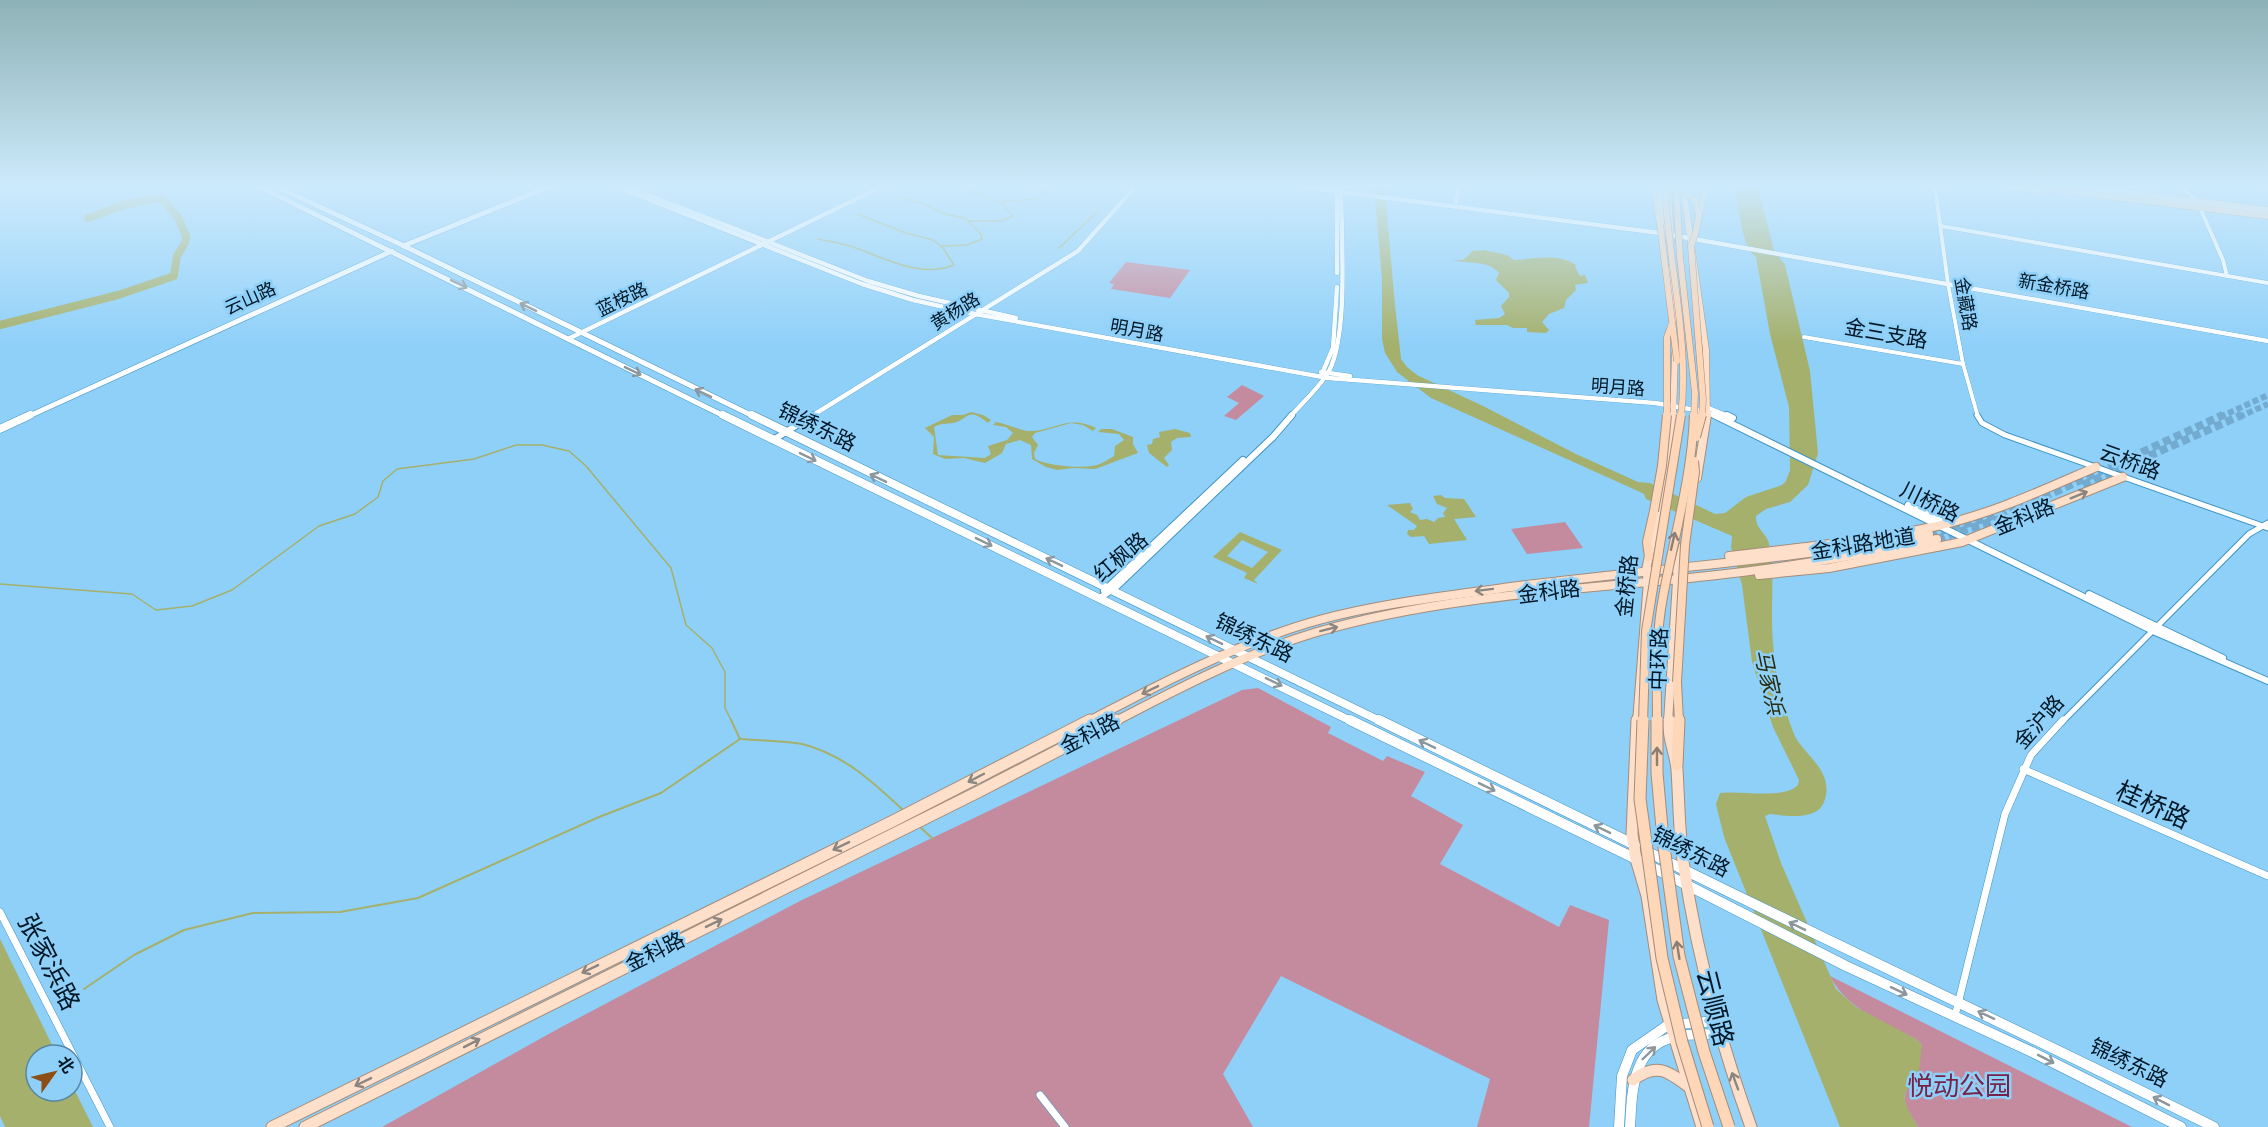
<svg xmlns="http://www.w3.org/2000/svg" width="2268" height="1127" font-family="Roboto,'Noto Sans SC',sans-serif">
<rect width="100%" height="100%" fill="#8fd0f9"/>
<g fill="#c48a9e">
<path d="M1126 262 1190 270 1170 298 1111 289 1114 284 1109 283Z"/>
<path d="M1242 385 1264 396 1236 420 1224 416 1239 403 1227 397Z"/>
<path d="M1565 522 1583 548 1527 554 1511 529Z"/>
<path d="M1258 688 1331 727 1328 733 1383 761 1387 756 1425 772 1411 796 1463 825 1440 864 1559 927 1570 905 1609 920 1589 1127H1477L1490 1079 1281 976 1223 1074 1253 1127H382L554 1031 800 901 1242 690Z"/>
<path d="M1830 976 2132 1127H1918C1914 1119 1906 1110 1905 1101 1903 1093 1918 1056 1922 1045L1916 1039C1884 1022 1847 1010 1830 976Z"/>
</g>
<g fill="#a4b06c" fill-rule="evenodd">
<path d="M1374 187H1387V215L1395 305 1401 359 1407 367 1417 375 1485 407 1576 454 1638 482 1650 483 1715 514 1725 513 1746 497 1782 485 1786 481 1790 470 1789 407 1770 334 1756 257C1741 246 1739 206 1735 187L1758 189 1774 250 1785 265 1810 371 1818 453 1808 485 1790 502 1766 509 1756 516C1755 529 1767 533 1769 544 1774 562 1772 597 1772 617 1772 657 1779 697 1794 734 1802 754 1836 771 1824 802 1817 821 1786 816 1770 814L1765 816 1781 863 1836 989 1856 1007 1916 1039 1922 1045 1918 1081C1894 1093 1908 1109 1918 1127H1840L1724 837 1716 804 1720 793C1741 790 1783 800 1798 785L1799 780 1773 727 1752 662 1742 585 1731 547 1732 536 1646 499 1644 494 1638 491 1431 398 1397 372 1385 353 1382 339V279Z"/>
<path d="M1484 250 1507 255 1514 260C1535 259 1558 253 1576 265L1575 267 1580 276 1585 275 1588 283 1575 285 1576 290 1566 300 1564 308 1549 314 1542 322 1549 330 1546 333 1527 332V328H1513L1507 325H1476L1475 320 1499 318 1505 314 1501 306 1509 297V293L1496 280 1499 273C1489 260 1467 264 1453 260H1463L1473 251Z"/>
<path d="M971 412 983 415 991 420 988 423C967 406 970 419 953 423 946 424 941 423 934 427L938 455 985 458 991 454 988 446 1007 440 1013 433 1006 427 993 425 996 422C1007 424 1019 430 1029 431 1056 431 1067 414 1096 428L1093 431 1083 425 1071 423 1035 433 1032 437 1038 445 1034 453 1035 459C1047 466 1084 469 1097 465 1103 463 1109 459 1114 456L1115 446 1124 440 1119 434 1098 432 1101 429H1112L1133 437V444L1138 453 1095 469 1074 468 1057 470 1046 467 1032 459 1031 445 1020 440 1006 444 1002 453 985 463 964 458 945 459 933 454 934 437 925 428 952 415H963Z"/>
<path d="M1175 429 1190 433 1191 437 1177 438 1171 442 1172 450 1164 458 1169 465 1167 467 1149 453 1147 445 1152 444 1153 439 1160 437 1159 432Z"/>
<path d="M1441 495 1445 498 1464 499 1476 517 1454 519 1467 540 1429 544 1424 536 1411 537 1407 534 1408 530H1414L1417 526 1387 505 1410 503 1413 509 1410 512 1417 515 1420 520 1427 519 1434 522 1438 518 1445 517 1443 513 1447 508 1437 504 1433 496Z"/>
<path d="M1240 532 1282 550 1254 580 1258 584 1244 578 1247 573 1213 557ZM1242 540 1268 552 1252 568 1227 556Z"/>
<path d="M0 939 57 1055H36V1091H72V1085L93 1127H5L0 1116Z"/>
</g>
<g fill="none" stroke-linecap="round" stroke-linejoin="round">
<g stroke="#a4b06c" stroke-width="1.5">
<path d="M960 187 1001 202 1013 216 1001 221H969"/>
<path d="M893 195 923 204 945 214 965 218 981 234 982 239 967 245 942 246"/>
<path d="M1002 202 1041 198 1046 192 1039 187"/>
<path d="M818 239C829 241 840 243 850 246 884 257 918 279 954 265L943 248 933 240 906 233 857 214"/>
<path d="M1059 248 1097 212"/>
<path d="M0 584 132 594 156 610 192 606 232 590 319 526 355 514 378 497 383 481 397 469 474 459 516 445H542L569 451 586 466 671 568 686 625 712 648 725 672V708L732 722"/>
</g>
<g stroke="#a4b06c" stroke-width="2">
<path d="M741 739C761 741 783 740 802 744 843 754 873 782 903 810"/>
<path d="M919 826 933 839"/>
<path d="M84 989 134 955 184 930 253 913 340 912 418 898 599 817 661 793 740 739 731 720"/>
</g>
<path stroke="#a4b06c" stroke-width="8" d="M0 325 118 295 174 276 177 256 185 243 186 236 178 217 161 197 124 205 88 218"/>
<g stroke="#72abcf" stroke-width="6" stroke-dasharray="6 3" stroke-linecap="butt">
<path d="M2220 417 2268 395"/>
<path d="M2239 417 2268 404"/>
</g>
<g stroke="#72abcf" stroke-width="8" stroke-dasharray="8 4" stroke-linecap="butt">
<path d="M2083 485 2242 415"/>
<path d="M1929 534 1984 519 2044 497 2223 415"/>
<path d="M1937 539 2008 516"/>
</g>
<defs>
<g id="minor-far2">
<path d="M1935 187 1948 284 1963 364 1978 417"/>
<path d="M2183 187 2196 201"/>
<path d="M1456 202 1459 187"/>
<path d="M2201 210 2223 260 2227 276"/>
<path d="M1941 226 2268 283"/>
<path d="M1804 337 1963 364"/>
</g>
<g id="minor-far1">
<path d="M1977 415 1982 423 2005 435 2268 528"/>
<path d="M2062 722 2249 534 2268 523"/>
</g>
<g id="minor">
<path d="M2023 769 2268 876"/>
<path d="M0 912 110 1127"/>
<path d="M1955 1016 2005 814 2031 755 2063 720"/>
<path d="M1040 1095 1065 1127"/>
</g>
<g id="tertiary-far1">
<path d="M617 187 862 284 913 300 975 314 1328 378 1655 403 1707 412 1717 417"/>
<path d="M628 187 868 281 919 296 1016 318"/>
<path d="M1303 187 1660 233 2268 341"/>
<path d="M1337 187V273"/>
<path d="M568 339 881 187"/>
<path d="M1321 372 1350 376"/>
<path d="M1321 376 1333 348 1337 287"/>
<path d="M1704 406 1730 417"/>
<path d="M810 417 1078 251 1135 187"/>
<path d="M1290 417C1303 402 1320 387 1329 371 1349 333 1341 233 1341 187"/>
</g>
<g id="tertiary">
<path d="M1714 415 2153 631 2268 681"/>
<path d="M1727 415 1733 418"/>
<path d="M773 440 813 415"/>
<path d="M1908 505 1945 523"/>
<path d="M1104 591 1243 460"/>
<path d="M2089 594 2223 658"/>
<path d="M1100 598 1117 586 1273 437 1292 415"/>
</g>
<g id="secondary-far2">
<path d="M260 187 726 417"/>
<path d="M277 187 400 244 755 417"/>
<path d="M403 246 548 187"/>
<path d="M27 417 392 251"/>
</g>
<g id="secondary-far1">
<path d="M723 415 1353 722"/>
<path d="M752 415 1382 722"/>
<path d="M0 429 30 415"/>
</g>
<g id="secondary">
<path d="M1350 720 1636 859 1846 966 2032 1052 2181 1127"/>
<path d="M1379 720 1635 845"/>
<path d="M1646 851C1835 945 2025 1033 2214 1127"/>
<path d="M1619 1127 1622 1076 1632 1050 1668 1025 1717 1021"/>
<path d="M1630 1127C1632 1092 1632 1047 1674 1037 1689 1033 1706 1035 1721 1034"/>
</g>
<g id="primary-far2">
<path d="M1660 187 1664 230 1671 235"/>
<path d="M1683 187 1706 350 1707 417"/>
<path d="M2013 187 2043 191"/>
<path d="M2083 187 2268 210"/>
<path d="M1668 190 1671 242"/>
<path d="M1671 267 1674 320"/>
<path d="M1673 417 1675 354"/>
</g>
<g id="primary-far1">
<path d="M1697 478 1707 415"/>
<path d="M1729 556C1798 548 1869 541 1937 526 1992 514 2045 489 2096 467"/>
<path d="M1759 575 1829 568 1962 542 2123 477"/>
<path d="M1087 722C1158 685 1242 641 1319 620 1382 603 1447 596 1511 587 1650 569 1791 560 1929 534"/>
<path d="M1114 722C1179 688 1246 653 1317 632 1444 595 1578 590 1708 576 1785 568 1861 555 1937 539"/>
<path d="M1637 722 1648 581 1646 570 1667 471 1673 415"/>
<path d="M1668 722 1678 566 1683 546"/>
</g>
<g id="primary">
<path d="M1637 720 1632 834 1636 859 1647 896 1663 1000 1702 1127"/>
<path d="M1669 720C1667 737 1676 753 1677 770 1679 800 1679 831 1683 861 1696 951 1720 1041 1751 1127"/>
<path d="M1633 1080C1656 1062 1668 1071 1689 1087"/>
<path d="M272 1127 893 821 1090 720"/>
<path d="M305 1127 980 791 1117 720"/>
</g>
<g id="trunk-far2">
<path d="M1654 187 1660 224"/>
<path d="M2035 187 2268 216"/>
<path d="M1696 231 1705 187"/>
</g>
<g id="trunk-far1">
<path d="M1649 557 1647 542 1654 511"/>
<path d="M1677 682 1679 722"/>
</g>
<path id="trunk" d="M1677 765 1679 720"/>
</defs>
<use href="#minor-far2" stroke="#3f95c5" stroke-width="4.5"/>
<use href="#minor-far1" stroke="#3f95c5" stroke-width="7"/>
<use href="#minor" stroke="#3f95c5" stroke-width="8"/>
<use href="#tertiary-far1" stroke="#3f95c5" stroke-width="5"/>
<use href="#tertiary" stroke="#3f95c5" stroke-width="8"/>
<use href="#secondary-far2" stroke="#3f95c5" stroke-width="6"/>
<use href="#secondary-far1" stroke="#3f95c5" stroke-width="9"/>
<use href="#secondary" stroke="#3f95c5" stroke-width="11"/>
<use href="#primary-far2" stroke="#a58c7a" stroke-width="7"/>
<use href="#primary-far1" stroke="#a58c7a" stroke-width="10"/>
<use href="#primary" stroke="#a58c7a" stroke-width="13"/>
<use href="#trunk-far2" stroke="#a58c7a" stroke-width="7"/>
<use href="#trunk-far1" stroke="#a58c7a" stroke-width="10"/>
<use href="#trunk" stroke="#a58c7a" stroke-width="13"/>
<use href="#minor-far2" stroke="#fff" stroke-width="4"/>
<use href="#minor-far1" stroke="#fff" stroke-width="5"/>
<use href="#minor" stroke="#fff" stroke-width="7"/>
<use href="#tertiary-far1" stroke="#fff" stroke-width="4.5"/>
<use href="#tertiary" stroke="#fff" stroke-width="6"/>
<use href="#secondary-far2" stroke="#fff" stroke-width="5"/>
<use href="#secondary-far1" stroke="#fff" stroke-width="8"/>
<use href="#secondary" stroke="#fff" stroke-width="10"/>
<use href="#primary-far2" stroke="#fee0ca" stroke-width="6"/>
<use href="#primary-far1" stroke="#fee0ca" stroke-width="8"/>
<use href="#primary" stroke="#fee0ca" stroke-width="11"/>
<use href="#trunk-far2" stroke="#fed6b8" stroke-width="6"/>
<use href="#trunk-far1" stroke="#fed6b8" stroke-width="8"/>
<use href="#trunk" stroke="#fed6b8" stroke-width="11"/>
<defs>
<g id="trunk-bridge-far2">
<path d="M1665 187C1668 263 1690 340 1681 417"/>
<path d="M1676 187 1680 257 1695 393 1694 417"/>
<path d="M1680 187 1695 201 1699 215"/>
<path d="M1660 224 1677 361"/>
<path d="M1696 231 1691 246 1703 399 1702 417"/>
<path d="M1667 417V337L1671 326"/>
</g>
<g id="trunk-bridge-far1">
<path d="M1696 437 1702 415"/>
<path d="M1654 511 1662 466 1667 415"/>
<path d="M1677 682 1685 545 1695 472 1694 461"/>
<path d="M1643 722 1646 631 1681 415"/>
<path d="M1657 722C1657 681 1655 638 1663 597 1674 536 1692 477 1694 415"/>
</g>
<g id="trunk-bridge">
<path d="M1643 720 1640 799 1662 958 1682 1042 1708 1127"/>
<path d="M1657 720V773L1663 839 1679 956 1704 1052 1729 1127"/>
</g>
</defs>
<use href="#trunk-bridge-far2" stroke="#a58c7a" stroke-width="7" stroke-linecap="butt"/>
<use href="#trunk-bridge-far1" stroke="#a58c7a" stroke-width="10" stroke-linecap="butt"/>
<use href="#trunk-bridge" stroke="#a58c7a" stroke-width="13" stroke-linecap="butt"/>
<use href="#trunk-bridge-far2" stroke="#fed6b8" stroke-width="6"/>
<use href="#trunk-bridge-far1" stroke="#fed6b8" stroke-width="8"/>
<use href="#trunk-bridge" stroke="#fed6b8" stroke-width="11"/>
</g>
<defs><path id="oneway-shaft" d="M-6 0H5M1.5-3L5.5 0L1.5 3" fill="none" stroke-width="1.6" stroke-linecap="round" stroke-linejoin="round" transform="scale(1.5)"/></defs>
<g stroke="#8c979d">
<use href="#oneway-shaft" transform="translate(459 284) rotate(26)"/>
<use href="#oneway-shaft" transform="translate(528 307) rotate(-154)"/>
<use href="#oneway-shaft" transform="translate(633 371) rotate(26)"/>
<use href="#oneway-shaft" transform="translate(703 393) rotate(-154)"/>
<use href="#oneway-shaft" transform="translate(808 457) rotate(26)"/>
<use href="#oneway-shaft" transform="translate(878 478) rotate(-154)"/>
<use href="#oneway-shaft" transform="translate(984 542) rotate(26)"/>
<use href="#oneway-shaft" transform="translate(1054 562) rotate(-154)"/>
<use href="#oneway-shaft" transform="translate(1214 640) rotate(-154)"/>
<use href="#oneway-shaft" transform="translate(1274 682) rotate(26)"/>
<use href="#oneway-shaft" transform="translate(1427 744) rotate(-154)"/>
<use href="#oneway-shaft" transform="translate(1487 787) rotate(26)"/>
<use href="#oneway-shaft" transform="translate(1602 829) rotate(-154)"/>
<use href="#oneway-shaft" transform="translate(1797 926) rotate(-154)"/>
<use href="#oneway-shaft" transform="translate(1899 991) rotate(25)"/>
<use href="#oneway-shaft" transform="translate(1986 1015) rotate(-155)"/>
<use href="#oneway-shaft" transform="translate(1649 1053) rotate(-44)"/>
<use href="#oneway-shaft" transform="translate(2046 1059) rotate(27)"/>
<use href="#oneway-shaft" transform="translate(2161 1101) rotate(-153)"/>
</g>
<g stroke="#8c8680">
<use href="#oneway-shaft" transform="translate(2079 495) rotate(-22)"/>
<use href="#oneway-shaft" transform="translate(1484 590) rotate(173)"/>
<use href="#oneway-shaft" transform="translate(1329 629) rotate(-14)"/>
<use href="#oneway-shaft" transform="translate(1150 690) rotate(154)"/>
<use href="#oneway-shaft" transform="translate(976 778) rotate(152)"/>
<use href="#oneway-shaft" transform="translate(841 846) rotate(154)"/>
<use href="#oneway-shaft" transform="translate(714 923) rotate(-26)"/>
<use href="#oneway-shaft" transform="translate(590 969) rotate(154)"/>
<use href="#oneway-shaft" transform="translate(472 1043) rotate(-27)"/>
<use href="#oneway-shaft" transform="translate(1735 1081) rotate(-110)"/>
<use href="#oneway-shaft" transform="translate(363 1082) rotate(154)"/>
</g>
<g stroke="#8c8076">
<use href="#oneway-shaft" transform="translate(1673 541) rotate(-77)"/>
<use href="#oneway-shaft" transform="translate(1657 756) rotate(-90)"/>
<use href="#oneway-shaft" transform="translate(1678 950) rotate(-99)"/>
</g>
<linearGradient id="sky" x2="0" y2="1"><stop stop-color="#8db2b6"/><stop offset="0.54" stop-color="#cdeafc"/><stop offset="1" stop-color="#cdeafc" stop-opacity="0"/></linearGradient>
<rect width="2268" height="345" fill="url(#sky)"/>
<g text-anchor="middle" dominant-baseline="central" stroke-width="5" stroke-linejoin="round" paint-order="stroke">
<g font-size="18" fill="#001726" stroke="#8fd0f9">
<text transform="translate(2054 286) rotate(10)">新金桥路</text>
<text transform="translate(250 298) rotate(-24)">云山路</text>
<text transform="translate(622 299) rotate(-26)">蓝桉路</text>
<text transform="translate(1966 304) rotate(80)">金藏路</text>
<text transform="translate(955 311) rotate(-32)">黄杨路</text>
<text transform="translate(1137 330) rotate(10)">明月路</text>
<text transform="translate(1618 387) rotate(4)">明月路</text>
</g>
<g font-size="21" fill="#001726" stroke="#8fd0f9">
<text transform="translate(1886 334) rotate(10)">金三支路</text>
<text transform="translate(817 427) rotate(26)">锦绣东路</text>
<text transform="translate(2130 462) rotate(20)">云桥路</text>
<text transform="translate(1930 502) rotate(26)">川桥路</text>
<text transform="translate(2024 517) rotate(-22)">金科路</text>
<text transform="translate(1863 544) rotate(-9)">金科路地道</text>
<text transform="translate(1121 557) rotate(-40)">红枫路</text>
<text transform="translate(1627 586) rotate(-84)">金桥路</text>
<text transform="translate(1549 592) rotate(-7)">金科路</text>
<text transform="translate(1254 638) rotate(26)">锦绣东路</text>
<text transform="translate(1659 659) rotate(-88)">中环路</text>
<text transform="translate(2039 722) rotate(-49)">金沪路</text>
<text transform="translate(1090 734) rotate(-27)">金科路</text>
<text transform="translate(1691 852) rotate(27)">锦绣东路</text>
<text transform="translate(655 952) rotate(-26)">金科路</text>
<text transform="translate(2129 1063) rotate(26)">锦绣东路</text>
</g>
<g font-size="22" font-style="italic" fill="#2a2e10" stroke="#8fd0f9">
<text transform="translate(1769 682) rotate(78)">马家浜</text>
</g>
<g font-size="26" fill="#001726" stroke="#8fd0f9">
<text transform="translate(2153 805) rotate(24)">桂桥路</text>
<text transform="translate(49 962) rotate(63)">张家浜路</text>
<text transform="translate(1715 1008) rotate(76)">云顺路</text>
</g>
<g font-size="26" fill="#772348" stroke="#8fd0f9">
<text x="1959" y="1086">悦动公园</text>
</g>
</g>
<g transform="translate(54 1073) rotate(56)"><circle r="28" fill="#8fd0f9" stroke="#5686a5" stroke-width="1.5"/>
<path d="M0-4.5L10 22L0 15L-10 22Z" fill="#8d4e15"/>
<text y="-9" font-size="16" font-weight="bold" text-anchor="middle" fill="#001726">北</text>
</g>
</svg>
